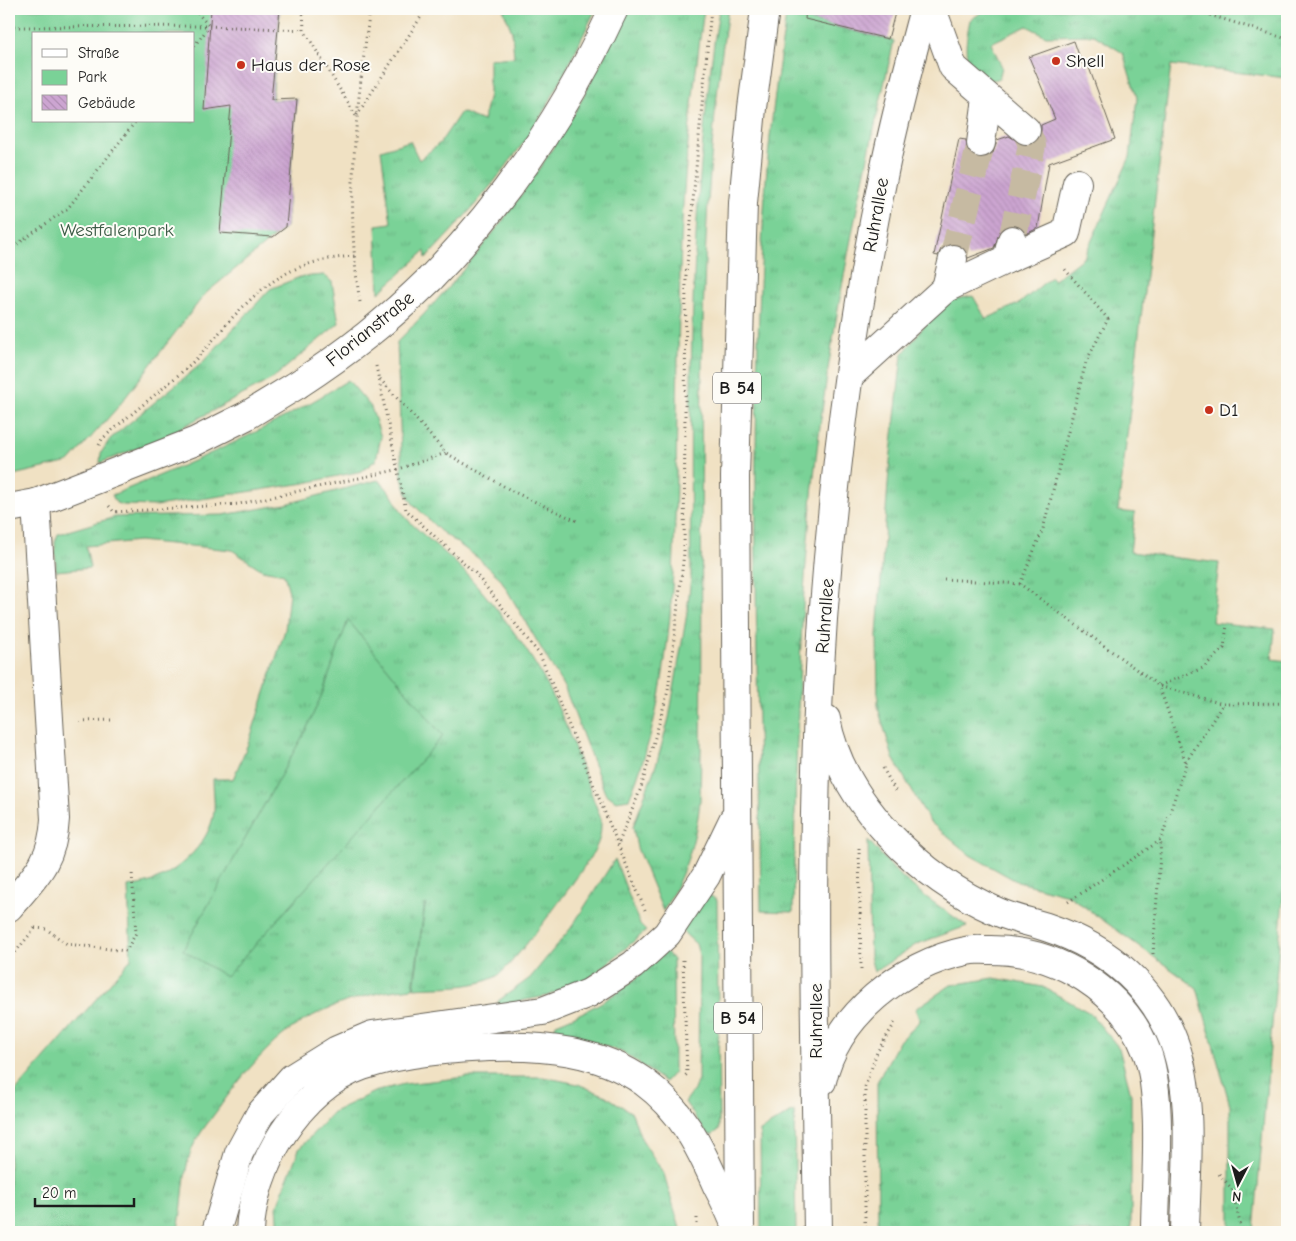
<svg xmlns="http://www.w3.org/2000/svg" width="1296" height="1241" font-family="'Comic Neue',sans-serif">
<defs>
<pattern id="grass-tufts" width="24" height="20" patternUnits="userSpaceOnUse" patternTransform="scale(1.25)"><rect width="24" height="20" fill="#7ad297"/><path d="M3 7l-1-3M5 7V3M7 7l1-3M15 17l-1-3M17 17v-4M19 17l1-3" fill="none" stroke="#69b482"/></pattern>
<pattern id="building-back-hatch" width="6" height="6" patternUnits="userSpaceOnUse" patternTransform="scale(1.25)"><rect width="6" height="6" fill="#cca5d1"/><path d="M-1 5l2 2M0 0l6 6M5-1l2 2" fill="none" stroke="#af8db3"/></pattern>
</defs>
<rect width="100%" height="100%" fill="#fdfcf7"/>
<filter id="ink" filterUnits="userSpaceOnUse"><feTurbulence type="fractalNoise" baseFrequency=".02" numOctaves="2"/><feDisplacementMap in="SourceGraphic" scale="10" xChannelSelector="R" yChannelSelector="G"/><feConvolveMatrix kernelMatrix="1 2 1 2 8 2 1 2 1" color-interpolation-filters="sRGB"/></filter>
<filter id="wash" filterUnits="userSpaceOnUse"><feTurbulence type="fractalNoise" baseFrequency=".0096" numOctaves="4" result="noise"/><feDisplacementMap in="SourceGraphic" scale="20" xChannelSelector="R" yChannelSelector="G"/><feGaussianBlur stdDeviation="1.12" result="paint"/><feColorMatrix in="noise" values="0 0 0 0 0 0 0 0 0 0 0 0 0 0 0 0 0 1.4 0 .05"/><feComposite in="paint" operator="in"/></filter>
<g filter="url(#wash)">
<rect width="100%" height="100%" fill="#f0e1c3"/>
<g fill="url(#grass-tufts)" stroke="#4b775a">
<path d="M503 9H596C572 57 549 110 516 153 489 190 458 225 426 258L425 251 379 293 376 225 391 223 381 150 410 141 419 160 440 143 461 112 483 121 489 94V59L514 57 512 32Z"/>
<path d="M628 9H704C692 96 682 184 680 272 678 340 677 408 676 476 674 584 671 698 629 799L616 801 605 793 565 689 500 578 478 558 439 530 413 504 407 494 402 479 397 342C461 278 517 207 564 130 588 92 607 49 628 9Z"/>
<path d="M719 9H728C688 272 707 536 700 801 696 841 684 877 663 911L637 848 633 827 657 762 669 718 687 613 691 576C689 387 690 196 719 9Z"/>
<path d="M787 9H794L793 16 894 41C865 166 838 291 821 418 799 582 796 747 793 912L761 911C758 672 749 432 765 194 769 132 778 70 787 9Z"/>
<path d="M987 9H1287V78L1171 65 1118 511 1135 513 1130 552 1219 563 1212 622 1275 629 1272 659 1287 661V853L1254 1231 1230 1230V1105L1197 988 1068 895 1018 882 970 855 930 822 893 758 878 708 877 635 889 470 902 355 931 317 951 300 973 296 986 319 1020 303 1051 277 1054 280 1084 257 1130 157 1137 98 1123 53 1094 35 1046 36 1027 26 991 43 1002 67 999 79 984 81C961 65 965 44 970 20Z"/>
<path d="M324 275 332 282 339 323 272 379 158 440 100 463 101 453 110 439 201 364 270 289 300 277Z"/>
<path d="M348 380 371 407 381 437 376 460 362 471 305 483 156 506 123 505 116 503 112 495C194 462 273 428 348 380Z"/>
<path d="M378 480C393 491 398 511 412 524 428 540 447 553 463 570 491 600 519 636 540 672 566 716 582 771 601 819 601 828 601 837 597 845 590 863 512 967 497 976 473 989 440 986 414 988L425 904 413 988C374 992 334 1002 300 1023 270 1041 239 1079 219 1108 208 1123 194 1139 189 1157 182 1181 184 1208 177 1232H9V1099L131 959 128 887C137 885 147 884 155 880 181 869 211 841 214 811 215 801 213 789 213 779H233L250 739 285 630 289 592 284 574 262 570 232 550 139 541 86 546 90 568 56 571 55 542 58 534 115 517 223 515 286 504Z"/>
<path d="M868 840 898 874 926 897 967 926 917 944 874 972 870 956Z"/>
<path d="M615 859 640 925 646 931 591 977 547 996 499 1005 498 1001 530 978 571 928Z"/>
<path d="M704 896H711L717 900 719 1130 712 1135 706 1133 685 1102 694 1090 698 1079 699 955 696 944 682 931Z"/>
<path d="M666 951 673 960 674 1072 665 1082 624 1053 588 1040 558 1034 554 1030 556 1024C600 1007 634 984 666 951Z"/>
<path d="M994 978 1043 987 1090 1013 1119 1048 1131 1094V1232H878L877 1082 900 1040 920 1021 915 1009 951 985Z"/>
<path d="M467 1077H543L578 1084 606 1096 632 1113 641 1138 664 1174 681 1232H279L277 1206 299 1149 333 1112 374 1092 404 1084Z"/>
<path d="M794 1111 796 1232H761L760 1131Z"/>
</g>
<g fill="#7ad297" stroke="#4b775a" fill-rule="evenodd">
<path d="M9 9H280L272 100 297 99 286 227 205 294 118 407 69 462 9 476ZM34 34H194V121H34Z"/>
<path d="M348 620 443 736 226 977 183 950 306 730 323 692Z"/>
</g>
<g id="blocks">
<g fill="url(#building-back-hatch)">
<path d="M211 9H280L271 100 297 99 286 227 273 237 220 233 231 106 204 110Z"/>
<path d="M806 9H896L888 39 805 19Z"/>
<path d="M1074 41 1082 64 1087 62 1115 139 1049 163 1038 228 1026 234 1016 225H1007L1001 229 994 248 968 258 964 248 956 244H948L941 249 938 256 934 255 959 139 966 140 967 149 972 156 979 158H986L993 153 997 140 1009 136 1024 145H1032L1037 141 1041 133V125L1055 119 1029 57Z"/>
</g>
</g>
</g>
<g filter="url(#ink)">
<use href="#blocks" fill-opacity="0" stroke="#666156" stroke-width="1"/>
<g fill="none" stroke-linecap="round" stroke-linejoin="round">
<g stroke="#c6baa2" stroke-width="28" stroke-dasharray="28 14" stroke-linecap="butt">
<path d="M1012 240 1032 145 1026 130"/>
<path d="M953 259 981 143"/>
</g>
<defs>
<g id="minor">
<path d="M932 9 953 67 1026 130"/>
<path d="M981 143 987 98"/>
<path d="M1007 259 1066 233 1077 183"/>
<path d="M430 279C508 199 567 110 614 9"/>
<path d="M946 288 953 259"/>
<path d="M849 376 946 288 1007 259 1012 240"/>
<path d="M9 508 36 503 196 441 246 416 297 385"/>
<path d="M9 907C35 877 53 861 55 819L36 503"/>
</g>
<g id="highway">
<path d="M826 719C842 804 922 879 998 912 1014 919 1032 922 1049 928 1109 948 1158 990 1177 1051 1194 1106 1186 1176 1185 1232"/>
<path d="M822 1081C836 1016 902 964 966 951 973 949 981 950 988 950 1056 949 1124 990 1148 1055 1163 1101 1155 1183 1155 1232"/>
<path d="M216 1232 239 1153 260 1114 292 1078 337 1050 372 1035 543 1011 589 993 633 965 667 934 706 876 733 820"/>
<path d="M250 1232C252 1167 299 1088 362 1066 403 1052 447 1049 489 1047 543 1045 599 1050 644 1082 681 1109 699 1145 717 1186 724 1199 731 1213 736 1227"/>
<path d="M740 1232 735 477 743 203 752 108 765 9"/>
<path d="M818 1232C815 1028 809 823 823 619 834 472 853 321 883 177 894 121 909 65 924 9"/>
</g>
</defs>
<use href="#minor" stroke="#666156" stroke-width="30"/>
<use href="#highway" stroke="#666156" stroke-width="30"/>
<g stroke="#666156" stroke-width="3" stroke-dasharray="1 4" stroke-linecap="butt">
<path d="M194 9 209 26"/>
<path d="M303 9 304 30 356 116"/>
<path d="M1191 9 1287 39"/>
<path d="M9 27 209 26 304 30"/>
<path d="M194 46 209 27"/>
<path d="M357 115 426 9"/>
<path d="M9 250 68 208 136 121"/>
<path d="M360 302C344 205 357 105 370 9"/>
<path d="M376 366 406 510 475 573 540 655 645 910"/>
<path d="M380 379 446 453 514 492 577 521"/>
<path d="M99 445 102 439C133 412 166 387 195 360 209 346 220 331 233 317 272 276 299 260 355 256"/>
<path d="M109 506 114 512 239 504 396 470 446 453"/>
<path d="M944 579 1020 584 1159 686 1223 704 1287 703"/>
<path d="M1020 584 1043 529 1086 362 1108 319 1063 267"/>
<path d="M80 721 111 720"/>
<path d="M1186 762 1223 704"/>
<path d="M883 768 896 792"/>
<path d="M619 842 641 788 668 691 684 553 686 275 711 9"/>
<path d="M859 848 861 969"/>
<path d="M1068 902 1161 840 1186 763 1159 686 1203 668 1224 648 1227 624"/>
<path d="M35 928 46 929 67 944 126 951 136 933 132 872"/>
<path d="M1153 954 1161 841"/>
<path d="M9 960 35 928"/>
<path d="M683 960 687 1074 685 1076"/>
<path d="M1219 1174 1232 1189 1242 1232"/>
<path d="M697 1218V1232"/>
<path d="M865 1232V1087L877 1052 895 1023"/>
</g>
<use href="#minor" stroke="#fff" stroke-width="28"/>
<use href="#highway" stroke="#fff" stroke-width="28"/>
<defs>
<path id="minor-bridge" d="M297 385C348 352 387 321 430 279"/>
</defs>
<use href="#minor-bridge" stroke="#666156" stroke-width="30" stroke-linecap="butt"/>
<use href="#minor-bridge" stroke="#fff" stroke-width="28"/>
</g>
</g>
<g fill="#c8321e" stroke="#fdfcf7" stroke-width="2">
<circle cx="1056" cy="61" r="5"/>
<circle cx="241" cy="65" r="5"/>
<circle cx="1209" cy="410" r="5"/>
</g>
<g text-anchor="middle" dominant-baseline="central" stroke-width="4" stroke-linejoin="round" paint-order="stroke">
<g fill="#fdfcf7" stroke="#605f5e" stroke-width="1">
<rect x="713" y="372.5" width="48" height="31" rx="4"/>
<rect x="714" y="1002.5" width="48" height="31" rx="4"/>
</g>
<g font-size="18" font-weight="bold" fill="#1c1c1c">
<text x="737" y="388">B 54</text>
<text x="738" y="1018">B 54</text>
</g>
<g font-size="19" fill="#1c1c1c" stroke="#fdfcf7" text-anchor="start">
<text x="1066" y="61">Shell</text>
<text x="251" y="65">Haus der Rose</text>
<text x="1219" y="410">D1</text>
</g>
<g font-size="19" fill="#1c1c1c" stroke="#fdfcf7">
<text transform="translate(876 215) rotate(-80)">Ruhrallee</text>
<text transform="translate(370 329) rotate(-39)">Florianstraße</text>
<text transform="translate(825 616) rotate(-86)">Ruhrallee</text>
<text transform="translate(816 1021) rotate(-90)">Ruhrallee</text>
</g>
<g font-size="19" fill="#3d5c47" stroke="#fdfcf7">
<text x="117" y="230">Westfalenpark</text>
</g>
</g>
<rect width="1296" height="1241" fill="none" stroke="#fdfcf7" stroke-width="30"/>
<rect x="32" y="32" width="162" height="90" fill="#fdfcf7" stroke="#a3a29f"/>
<rect x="42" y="49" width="25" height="8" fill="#ffffff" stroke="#a3a29f"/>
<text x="78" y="58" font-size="15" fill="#1c1c1c">Straße</text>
<rect x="42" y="70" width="25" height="15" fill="#7ad297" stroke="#a3a29f"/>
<text x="78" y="82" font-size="15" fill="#1c1c1c">Park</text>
<rect x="42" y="95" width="25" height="15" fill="url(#building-back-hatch)" stroke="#a3a29f"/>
<text x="78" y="108" font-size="15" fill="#1c1c1c">Gebäude</text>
<g transform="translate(1238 1184) rotate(186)" stroke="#fdfcf7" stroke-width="4" paint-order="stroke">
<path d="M0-4L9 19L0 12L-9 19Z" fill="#1c1c1c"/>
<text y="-8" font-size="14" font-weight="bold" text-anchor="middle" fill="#1c1c1c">N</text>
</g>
<path d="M35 1198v8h99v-8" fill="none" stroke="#1c1c1c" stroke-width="2.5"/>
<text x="42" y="1198" font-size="15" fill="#1c1c1c" stroke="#fdfcf7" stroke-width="4" paint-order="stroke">20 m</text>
</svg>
